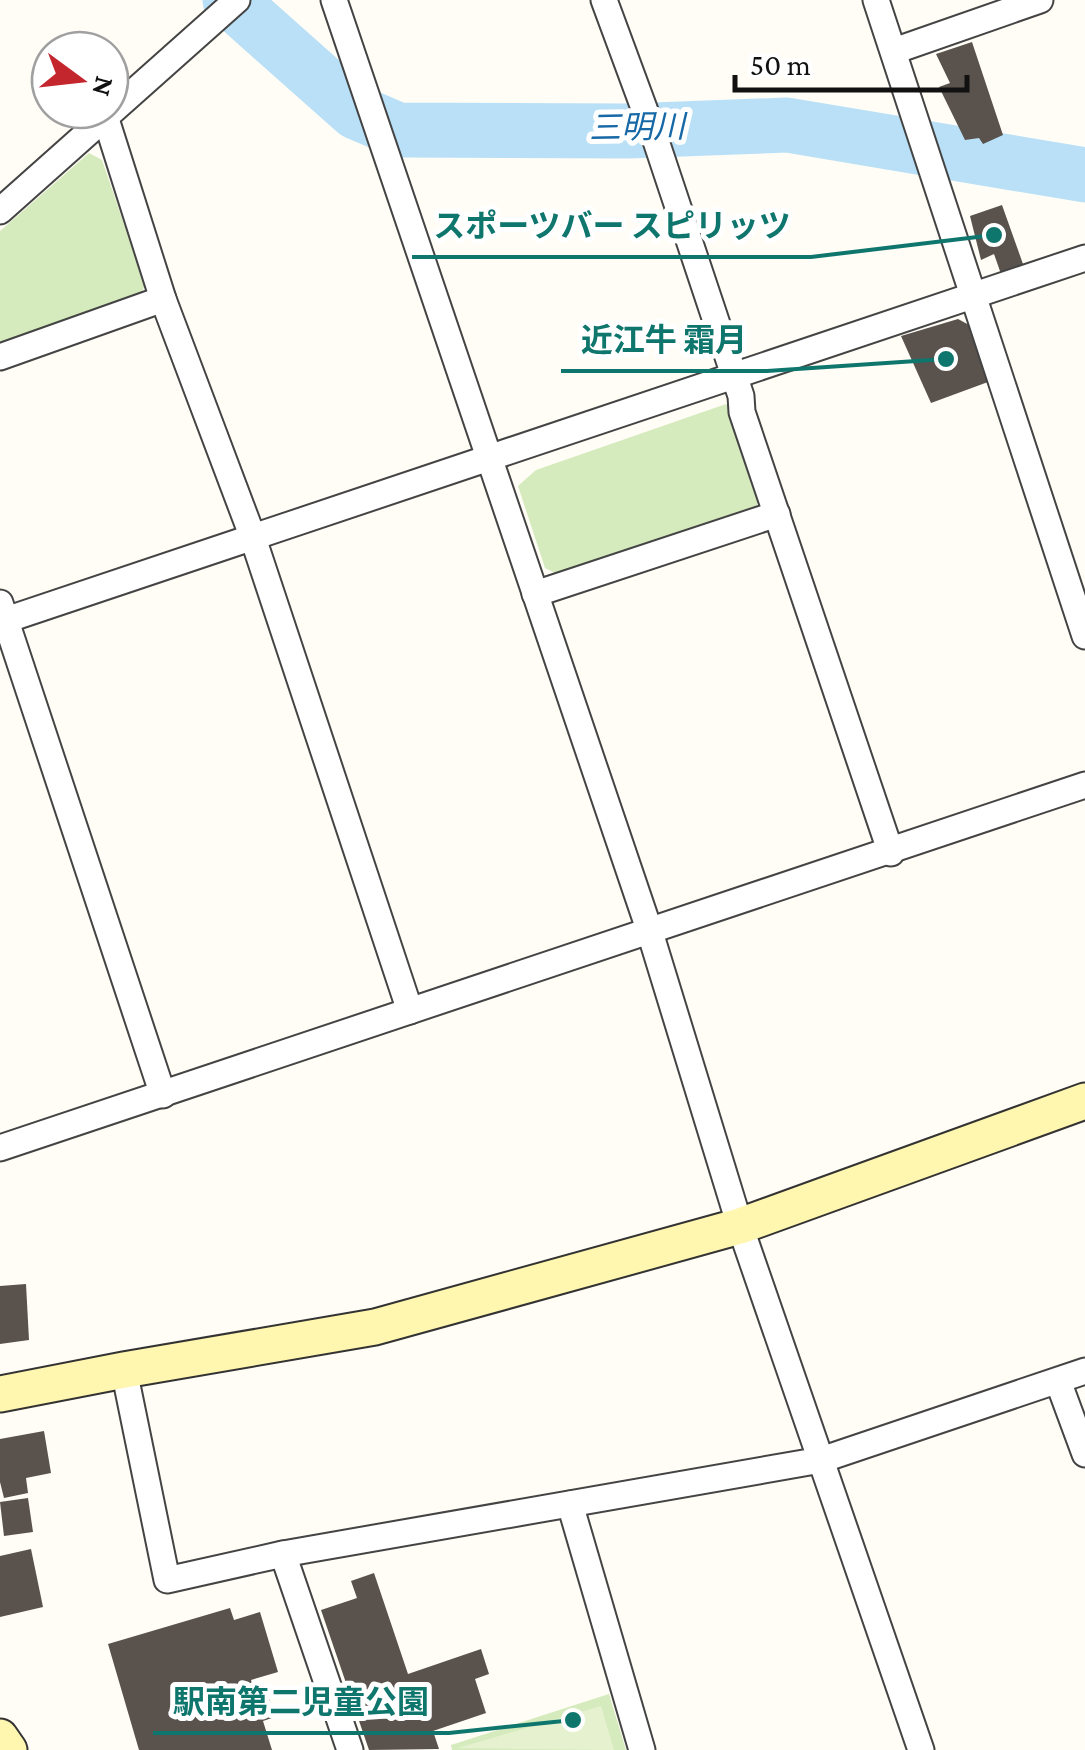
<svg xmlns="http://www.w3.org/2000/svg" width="1085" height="1750" font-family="'Crimson Pro','Noto Sans JP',serif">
<rect width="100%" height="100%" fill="#fffdf5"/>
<g fill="#d5ebbd">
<path d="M89 153 102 160 145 285 138 301 0 345V231Z"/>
<path d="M726 404 734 413 760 495 755 513 563 577 545 568 518 486 536 470Z"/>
<path d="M609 1694 626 1750H452L451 1745Z"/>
</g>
<path fill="#e6f2cf" d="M601 1706 614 1750 458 1748Z"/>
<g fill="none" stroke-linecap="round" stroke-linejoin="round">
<path stroke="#b9e0f7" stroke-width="55" d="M230 0 356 112 398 130 628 131 787 125 1085 175"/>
</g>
<g fill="#5a524d">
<path d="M972 42 1003 135 983 144 979 138 965 140 939 87 950 83 936 54Z"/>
<path d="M1002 205 1023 264 1001 274 994 254 981 260 970 216Z"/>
<path d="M958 319 971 326 988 382 931 403 901 336Z"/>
<path d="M26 1284 29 1340 0 1344V1286Z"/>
<path d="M44 1431 51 1473 26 1478 28 1493 4 1498 0 1482V1439Z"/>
<path d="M28 1498 33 1532 4 1536 0 1502Z"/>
<path d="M31 1549 43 1607 0 1617V1556Z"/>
<path d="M374 1573 408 1674 481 1649 489 1674 475 1679 486 1713 433 1731 439 1749 369 1750 321 1610 357 1598 351 1581Z"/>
<path d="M230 1608 234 1620 260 1612 278 1672 251 1680 258 1702 269 1698 275 1717 263 1721 272 1750H139L108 1644Z"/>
</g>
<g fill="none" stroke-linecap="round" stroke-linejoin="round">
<defs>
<g id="street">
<path d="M334 0 649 929 740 1226 921 1750"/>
<path d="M604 0 655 138 741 396 742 412 891 853"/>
<path d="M876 0 1085 636"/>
<path d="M894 51 1040 0"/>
<path d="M105 116 163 299 252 535 410 1011"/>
<path d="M0 211 237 0"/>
<path d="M0 357 163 299"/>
<path d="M535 594 777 514"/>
<path d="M0 603 163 1095"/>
<path d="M0 622 1085 258"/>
<path d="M0 1148 1085 785"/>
<path d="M124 1370 167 1580 283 1554 821 1460 1085 1371"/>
<path d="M1058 1381 1085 1454"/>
<path d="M570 1504 642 1750"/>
<path d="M283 1554 350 1750"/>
</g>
<g id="secondary">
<path d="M0 1394 124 1370 375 1327 740 1226 1085 1101"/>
<path d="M0 1737 9 1750"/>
</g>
</defs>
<use href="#street" stroke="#444" stroke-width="29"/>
<use href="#secondary" stroke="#333" stroke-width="39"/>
<use href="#street" stroke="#fff" stroke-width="25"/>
<use href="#secondary" stroke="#fff6b0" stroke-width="35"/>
</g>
<g text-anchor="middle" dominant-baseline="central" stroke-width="10" stroke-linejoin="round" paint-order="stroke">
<g font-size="32" font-style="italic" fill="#1768a6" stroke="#fff">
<text transform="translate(637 127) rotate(-1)">三明川</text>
</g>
</g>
<path fill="none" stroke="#0f766e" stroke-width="4" d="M994 235L811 257H412M946 359L767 371H561M573 1720L449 1733H153"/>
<g fill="#0f766e" stroke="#fff" stroke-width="4">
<circle cx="994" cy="235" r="10"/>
<circle cx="946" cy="359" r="10"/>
<circle cx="573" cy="1720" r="10"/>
</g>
<g font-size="32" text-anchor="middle" font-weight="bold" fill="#0f766e" stroke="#fff" stroke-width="10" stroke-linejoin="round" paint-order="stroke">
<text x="612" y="237">スポーツバー スピリッツ</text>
<text x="664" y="351">近江牛 霜月</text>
<text x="301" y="1713">駅南第二児童公園</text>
</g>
<g transform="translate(80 80) rotate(105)"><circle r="48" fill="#ffffff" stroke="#a0a0a0" stroke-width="2.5"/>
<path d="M0-8L18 38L0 25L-18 38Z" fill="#c4262e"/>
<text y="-15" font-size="28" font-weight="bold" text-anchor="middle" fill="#111111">N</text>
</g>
<path d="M735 75v15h232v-15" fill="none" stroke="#111111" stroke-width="5"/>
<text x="750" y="75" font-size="30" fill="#111111" stroke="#ffffff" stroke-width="8" paint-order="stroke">50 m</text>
</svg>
